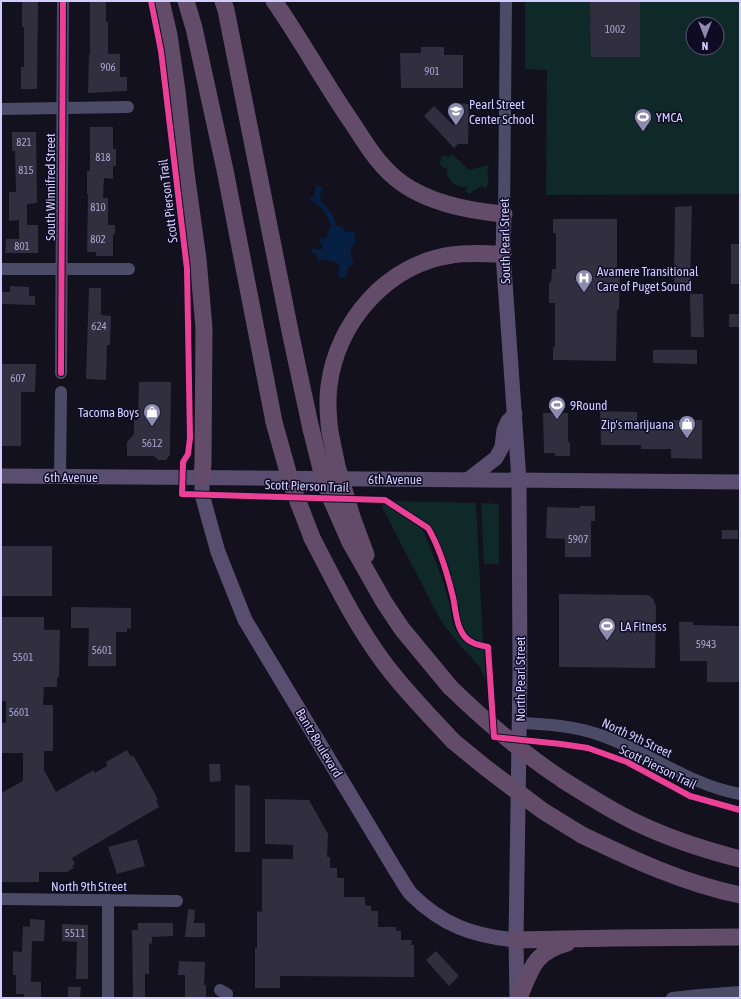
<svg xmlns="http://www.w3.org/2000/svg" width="741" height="999" font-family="'Asap Condensed',sans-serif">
<rect width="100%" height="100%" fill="#12111d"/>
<g fill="#0f2929" fill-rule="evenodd">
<path d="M525 1H740V194L546 195 547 70 525 69ZM693 24H717V48H693Z"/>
<path d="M452 154 469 170 489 165 488 172H486C490 176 489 183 486 188L481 186 469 194 465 191 468 187C458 188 450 183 447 174V169L442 167 439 162 442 160 441 158 442 156 449 157Z"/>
<path d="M391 501 476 503 483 644 469 638 460 621 455 595 432 529Z"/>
<path d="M384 503 420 526 424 532C433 555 443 578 449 602 452 612 451 625 458 634 465 643 473 646 484 650L486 682 480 667 459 644 441 621 382 507Z"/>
<path d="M481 503 499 504V564H484Z"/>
</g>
<path fill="#071f42" d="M315 184 323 188C314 204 329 205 333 216 335 219 334 221 336 225L341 226 346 232H354L356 241 350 251 354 264 348 267 346 278H341L338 275 340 266 335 262 322 259 318 262 317 260V254L312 253 311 248 319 250 324 248 320 242V239L326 238 331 225 325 213 322 208 317 205 316 202 307 200C316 197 316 193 315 184Z"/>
<g fill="#302e3f">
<path d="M22 1H38L37 89H21V67H24V27H22Z"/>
<path d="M90 1H106V22H108V54H120V77H127V91L88 93 89 54H90Z"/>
<path d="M590 1H640V57H591Z"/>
<path d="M421 47H444V55H463V88H401L400 53H421Z"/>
<path d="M453 103 469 104 468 144H458L454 148 424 116 434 106 454 126Z"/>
<path d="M90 127H113V149H116V166H113V179L104 178 103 198H108V225H115V234H113V256H96V252H87L88 194H87V171H90Z"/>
<path d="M12 132H36L37 203 27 204V225H38V253H5L6 239H19V220L9 221V192H16L15 151H12Z"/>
<path d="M692 206 690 283H674L675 207Z"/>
<path d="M553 219H617V271H620L619 310H617L616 361 553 360V347H555V303H549V282H551L552 269H556V233H553Z"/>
<rect x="731" y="244" width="9" height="40"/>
<path d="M10 286 29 287V296H35V305L1 304V292H10Z"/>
<path d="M89 288H101V315L111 316 110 345H107L106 380 86 379Z"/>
<path d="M690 294H703L704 337H691Z"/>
<rect x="729" y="314" width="11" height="13"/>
<path d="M653 350H697V364L653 363Z"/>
<path d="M1 364H36L35 392H21V446H1Z"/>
<path d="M139 382H171L170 455 166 460H158L154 456H127V442L134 434V420H138Z"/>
<path d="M600 411 637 412V426H672V420H702V459L671 458V449H641V445H601Z"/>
<path d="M543 413H568V442H570V456H555V453H544Z"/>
<path d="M580 506H595V521H591V557H565V539L546 538 547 507 580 508Z"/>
<rect x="722" y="530" width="16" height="9"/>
<rect x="2" y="546" width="50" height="50"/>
<path d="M559 594 646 595 650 596 653 599 656 606 655 668 559 667Z"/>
<path d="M71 607 131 608V629L127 628V632H116V666H88L89 628H71Z"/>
<path d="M1 617H44V630H60L59 677H57V687H44L43 705H53V751H44V770L56 792 94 770 95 773 107 766 106 762 127 750 131 757 133 755 158 799 156 800 159 807 72 858 75 864 72 866 74 868 67 872H39V882H1V793L23 781V753H1V723H6V701H1Z"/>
<path d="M679 622H693V625L740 626V682H707V661H680Z"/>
<path d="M209 764H220L221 781 210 782Z"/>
<path d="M235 785 250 786V852H235Z"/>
<path d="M265 799 309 800 328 834 327 857H330V868H337V878H344V897H365V905L371 906V911H378V927H396V931H401V940H412L411 945H414V977L280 976V988H255V948H257V911L262 912V859H293V845L265 844Z"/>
<path d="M137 839 145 866 117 874 108 847Z"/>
<path d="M188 909 195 910 194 923H205V937H185Z"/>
<path d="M30 919 45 920 44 941H32L31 982H41V998H24V994H16V975H13V951L22 952 23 926 30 927Z"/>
<path d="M138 923H173V936L152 937V943L149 944V974H145V998H133L132 930H138Z"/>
<path d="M62 924 88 925V979H76L77 942 62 941Z"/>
<path d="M436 951 459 976 449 986 426 960Z"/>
<path d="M179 961 205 962 204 985H206V998H185V975H178Z"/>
<path d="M68 987H81L80 998H68Z"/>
</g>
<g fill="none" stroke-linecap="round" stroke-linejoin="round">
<g stroke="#4b4b67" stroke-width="12">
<path d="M1 109 128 107"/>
<path d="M504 214 506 1"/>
<path d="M1 269H129"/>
<path d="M61 373 63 1"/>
<path d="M60 477 61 392"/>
<path d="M520 723C547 724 574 726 600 735 649 752 689 785 740 794"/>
<path d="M1 899 177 901"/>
<path d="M220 990 227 994 226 998"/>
<path d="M108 998V900"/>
<path d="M672 998 700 995 740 992"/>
</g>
<g stroke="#594e70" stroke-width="15">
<path d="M504 214 503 254 519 480 520 671 516 940 517 998"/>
<path d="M1 476 740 482"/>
<path d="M202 477V494L209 520 218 552 245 620 396 871C401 878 405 887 411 894 442 925 473 936 516 940"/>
<path d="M469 479 496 458 502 447 504 430 508 421 515 414"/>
</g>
<g stroke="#634c69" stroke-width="17">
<path d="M161 1 169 35 177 91 186 173 198 259 204 328 203 463 202 477"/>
<path d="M186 1 194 28 225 170 274 422"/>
<path d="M223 1 226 10 291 336 311 429"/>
<path d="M274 1C302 41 325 84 353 124 367 146 381 169 403 184 432 204 470 211 504 214"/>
<path d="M330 432C328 416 327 401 329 386 337 322 387 264 452 255 469 252 486 254 503 254"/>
<path d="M352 517 366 555"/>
<path d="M312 538C334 580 354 622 382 660 402 688 429 715 453 741"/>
<path d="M350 542 384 602 402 629 450 687"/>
<path d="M563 780C587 795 610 810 635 822 668 838 705 850 740 859"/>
<path d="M582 835C634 860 683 883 740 895"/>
<path d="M516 940 616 938 740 937"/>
<path d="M519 998C531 969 534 952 567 943"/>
</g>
<g stroke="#634c69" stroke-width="17">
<path d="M274 422 291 483 312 538"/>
<path d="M311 429 321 469 331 499 350 542"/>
<path d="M330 432 337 466 352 517"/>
<path d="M450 687C485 721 522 753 563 780"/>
<path d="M453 741 486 768 543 811 582 835"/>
</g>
<defs>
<g id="cycleway">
<path d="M151 1 161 51 187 269 190 438 188 454 183 462 182 494 385 500 428 528C439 546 447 573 452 593 456 607 455 625 465 637 471 644 480 645 488 647L494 737 561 744 588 748 627 762 690 796 740 810"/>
<path d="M61 373 63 1"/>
</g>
</defs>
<use href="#cycleway" stroke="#0f0b23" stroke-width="8"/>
<use href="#cycleway" stroke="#ea4096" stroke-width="6"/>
</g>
<defs>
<symbol id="school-pin" viewBox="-11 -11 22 30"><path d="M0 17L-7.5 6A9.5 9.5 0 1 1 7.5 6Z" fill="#8e8bb0" stroke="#0f0b23"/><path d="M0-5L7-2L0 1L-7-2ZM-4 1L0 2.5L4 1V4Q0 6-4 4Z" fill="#fff"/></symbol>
<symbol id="stadium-pin" viewBox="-11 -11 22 30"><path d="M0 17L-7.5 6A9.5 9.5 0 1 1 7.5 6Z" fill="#8e8bb0" stroke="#0f0b23"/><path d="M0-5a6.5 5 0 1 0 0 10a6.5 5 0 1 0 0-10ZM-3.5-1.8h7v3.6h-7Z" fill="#fff"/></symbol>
<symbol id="hospital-pin" viewBox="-11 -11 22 30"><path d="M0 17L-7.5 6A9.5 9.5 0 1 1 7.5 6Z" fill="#8e8bb0" stroke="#0f0b23"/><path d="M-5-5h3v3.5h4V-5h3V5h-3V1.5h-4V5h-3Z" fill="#fff"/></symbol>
<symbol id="shop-pin" viewBox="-11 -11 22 30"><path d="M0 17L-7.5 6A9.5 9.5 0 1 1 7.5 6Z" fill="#8e8bb0" stroke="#0f0b23"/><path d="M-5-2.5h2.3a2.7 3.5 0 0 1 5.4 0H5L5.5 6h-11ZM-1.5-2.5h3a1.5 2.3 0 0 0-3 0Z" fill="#fff"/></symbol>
</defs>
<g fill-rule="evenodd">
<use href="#school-pin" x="446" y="101" width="20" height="27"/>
<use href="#stadium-pin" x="633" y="107" width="20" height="27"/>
<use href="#hospital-pin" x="574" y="268" width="20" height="27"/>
<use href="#stadium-pin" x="547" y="395" width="20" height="27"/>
<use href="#shop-pin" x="142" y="402" width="20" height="27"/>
<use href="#shop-pin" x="677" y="414" width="20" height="27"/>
<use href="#stadium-pin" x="597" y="616" width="20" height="27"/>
</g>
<g text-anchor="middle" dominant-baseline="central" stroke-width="3" stroke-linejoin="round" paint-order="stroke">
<g font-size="11" fill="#a9a5cf">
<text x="615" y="29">1002</text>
<text x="108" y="67">906</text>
<text x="432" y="71">901</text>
<text x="24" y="142">821</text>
<text x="103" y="157">818</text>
<text x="26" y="170">815</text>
<text x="98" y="207">810</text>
<text x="98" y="239">802</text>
<text x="22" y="246">801</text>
<text x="99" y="326">624</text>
<text x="18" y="378">607</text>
<text x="152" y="443">5612</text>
<text x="578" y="539">5907</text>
<text x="706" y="644">5943</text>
<text x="102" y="650">5601</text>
<text x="23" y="657">5501</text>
<text x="19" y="712">5601</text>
<text x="75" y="933">5511</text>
</g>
<g font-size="13" fill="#d1cdff" stroke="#0f0b23" text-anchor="start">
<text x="469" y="104">Pearl Street<tspan x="469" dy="15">Center School</tspan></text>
<text x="656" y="117">YMCA</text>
<text x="597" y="271">Avamere Transitional<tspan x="597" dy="15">Care of Puget Sound</tspan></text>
<text x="570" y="405">9Round</text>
<text x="139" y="412" text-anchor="end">Tacoma Boys</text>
<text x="674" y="424" text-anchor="end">Zip's marijuana</text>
<text x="620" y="626">LA Fitness</text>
</g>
<g font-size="13" fill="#d1cdff" stroke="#0f0b23">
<text transform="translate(50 187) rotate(-90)">South Winnifred Street</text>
<text transform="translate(168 201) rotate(-97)">Scott Pierson Trail</text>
<text transform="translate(505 241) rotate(-91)">South Pearl Street</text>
<text x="71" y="477">6th Avenue</text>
<text x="395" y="479">6th Avenue</text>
<text transform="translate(307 486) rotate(2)">Scott Pierson Trail</text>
<text transform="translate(520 679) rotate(-90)">North Pearl Street</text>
<text transform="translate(637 738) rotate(25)">North 9th Street</text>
<text transform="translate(319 743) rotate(59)">Bantz Boulevard</text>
<text transform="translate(658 767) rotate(26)">Scott Pierson Trail</text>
<text x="89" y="886">North 9th Street</text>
</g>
</g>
<rect width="741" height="999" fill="none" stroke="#d1cdff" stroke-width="4"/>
<g transform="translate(705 36) rotate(180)"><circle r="19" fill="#0f0b23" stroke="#5d597b"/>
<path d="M0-3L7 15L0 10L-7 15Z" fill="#8e8bb0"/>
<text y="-6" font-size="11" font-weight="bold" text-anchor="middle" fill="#d1cdff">N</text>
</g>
</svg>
